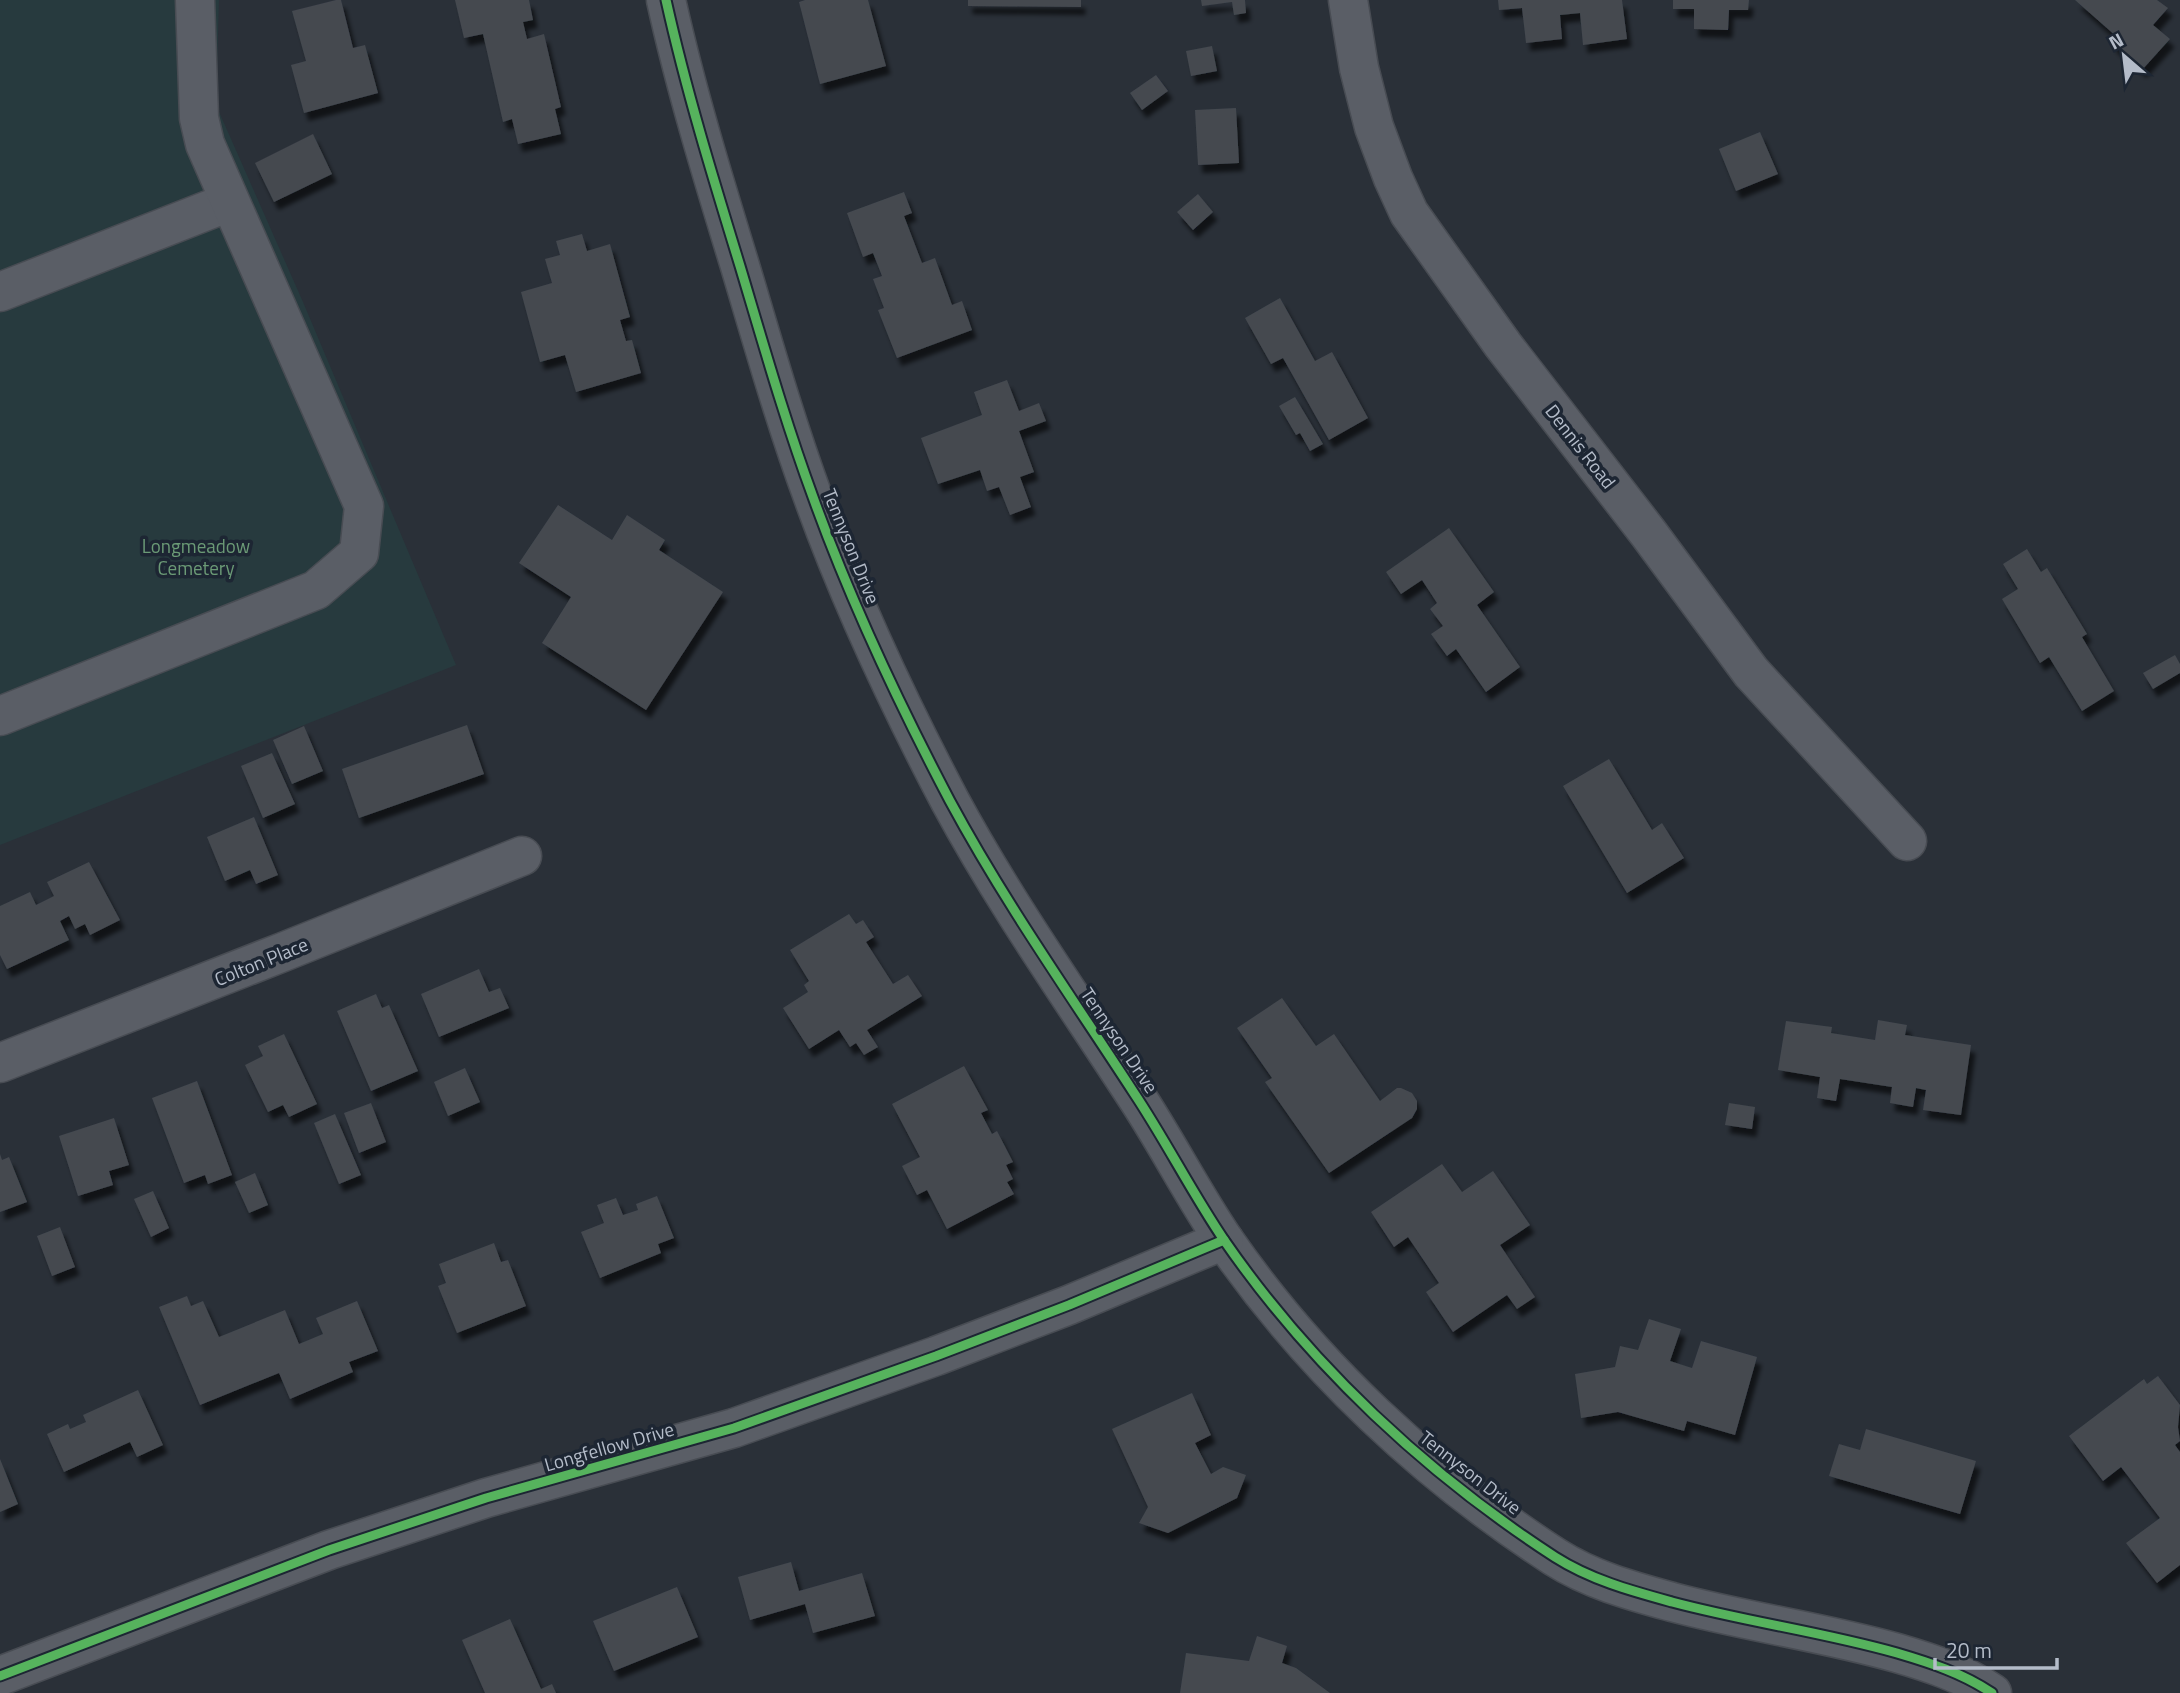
<svg xmlns="http://www.w3.org/2000/svg" width="2180" height="1693" font-family="'Titillium Web',sans-serif">
<defs>
<filter id="shadow"><feDropShadow dx="4.5" dy="8" stdDeviation="2" flood-color="#0009"/></filter>
</defs>
<rect width="100%" height="100%" fill="#2a3038"/>
<path fill="#273a3e" d="M0 0H219L216 105 303 302 456 665 0 845Z"/>
<g fill="#444950" filter="url(#shadow)">
<path d="M336 0H341L353 48 365 45 378 93 304 113 291 65 306 61 292 11Z"/>
<path d="M455 0H529L533 20 523 22 527 39 544 34 561 107 555 109 561 134 518 144 512 119 503 122 483 34 464 38Z"/>
<path d="M805 0H868L886 66 820 84 799 2Z"/>
<path d="M968 0H1081V7L968 6Z"/>
<path d="M1201 0H1245L1246 13 1234 15 1232 2 1202 6Z"/>
<path d="M1498 0H1622L1627 39 1583 45 1580 13 1560 15 1562 39 1526 43 1522 8 1499 10Z"/>
<path d="M1673 0H1749L1748 10H1729L1728 30 1694 29V9H1673Z"/>
<path d="M2075 0H2157L2168 8 2153 25 2170 39 2142 70 2111 43 2117 37Z"/>
<path d="M1212 46 1217 71 1191 76 1186 51Z"/>
<path d="M1156 75 1168 91 1142 110 1130 93Z"/>
<path d="M1236 108 1239 163 1198 165 1195 110Z"/>
<path d="M1760 132 1778 174 1736 191 1719 149Z"/>
<path d="M313 134 332 174 274 202 255 163Z"/>
<path d="M904 192 912 213 904 216 922 263 935 258 952 305 962 301 972 330 897 358 878 310 884 308 873 279 882 276 873 253 863 257 847 213Z"/>
<path d="M1198 194 1213 212 1193 230 1177 212Z"/>
<path d="M582 234 587 251 610 244 630 317 620 320 626 341 632 340 641 373 576 392 565 355 540 362 521 292 552 283 545 259 560 255 556 241Z"/>
<path d="M1280 298 1315 361 1332 352 1368 418 1329 440 1283 358 1271 364 1245 318Z"/>
<path d="M1007 380 1019 411 1039 403 1046 421 1019 431 1034 472 1020 477 1031 507 1010 515 999 487 987 491 980 470 938 484 921 438 982 415 974 392Z"/>
<path d="M1295 397 1323 444 1310 451 1300 433 1296 435 1279 406Z"/>
<path d="M558 505 612 540 627 515 665 540 659 550 723 592 646 710 542 643 571 597 519 563Z"/>
<path d="M1449 528 1494 592 1477 605 1520 667 1486 692 1456 649 1447 656 1431 634 1443 626 1430 609 1437 603 1422 580 1401 594 1386 572Z"/>
<path d="M2027 549 2041 572 2047 568 2087 634 2082 637 2114 691 2082 711 2049 657 2040 663 2002 599 2018 589 2003 564Z"/>
<path d="M2175 655 2180 664V673L2153 689 2143 673Z"/>
<path d="M467 725 484 774 359 818 342 769Z"/>
<path d="M304 726 323 771 292 784 273 740Z"/>
<path d="M272 753 295 804 263 818 241 766Z"/>
<path d="M1609 759 1652 830 1662 823 1684 858 1627 893 1563 786Z"/>
<path d="M254 817 278 875 256 884 250 870 225 881 207 837Z"/>
<path d="M89 862 120 920 90 935 85 924 75 929 69 916 60 921 69 940 7 969 0 955V906L30 892 36 905 54 896 47 882Z"/>
<path d="M849 914 856 924 863 920 874 937 866 942 893 984 908 975 922 996 867 1030 878 1047 864 1055 856 1043 850 1047 839 1030 809 1049 783 1008 808 992 804 985 809 981 790 950Z"/>
<path d="M479 969 489 992 500 988 509 1008 439 1037 421 994Z"/>
<path d="M376 994 382 1008 389 1005 418 1071 371 1091 337 1011Z"/>
<path d="M1282 998 1316 1046 1334 1034 1380 1101 1397 1088H1401L1412 1093 1417 1101V1109L1412 1118 1329 1173 1265 1082 1272 1078 1237 1028Z"/>
<path d="M1878 1020 1907 1025 1905 1035 1971 1045 1961 1115 1923 1110 1926 1090 1916 1088 1913 1107 1890 1103 1892 1087 1840 1079 1836 1101 1817 1098 1820 1077 1778 1070 1786 1021 1832 1027 1831 1033 1875 1040Z"/>
<path d="M284 1034 317 1104 289 1117 283 1105 268 1112 245 1065 263 1056 258 1046Z"/>
<path d="M964 1066 988 1110 981 1113 992 1134 997 1131 1013 1162 1006 1165 1013 1179 1007 1182 1014 1194 947 1229 927 1190 917 1195 902 1166 920 1157 892 1104Z"/>
<path d="M465 1068 480 1102 448 1116 434 1082Z"/>
<path d="M197 1081 232 1175 208 1184 205 1175 184 1183 152 1098Z"/>
<path d="M371 1103 386 1142 359 1153 344 1113Z"/>
<path d="M1729 1103 1755 1107 1752 1129 1725 1125Z"/>
<path d="M335 1114 361 1175 339 1184 314 1123Z"/>
<path d="M114 1118 129 1165 109 1171 113 1185 78 1196 59 1136Z"/>
<path d="M0 1154 2 1160 9 1157 27 1202 0 1212Z"/>
<path d="M1442 1164 1462 1192 1493 1171 1530 1225 1500 1245 1535 1297 1517 1309 1507 1295 1453 1332 1426 1292 1439 1283 1408 1237 1394 1247 1371 1212Z"/>
<path d="M255 1173 268 1205 249 1213 235 1182Z"/>
<path d="M153 1191 169 1228 151 1237 134 1199Z"/>
<path d="M657 1196 674 1238 658 1244 661 1253 600 1278 581 1232 604 1223 597 1205 616 1198 623 1215 638 1210 636 1204Z"/>
<path d="M60 1227 75 1267 52 1276 37 1236Z"/>
<path d="M494 1243 501 1262 508 1260 526 1306 457 1333 438 1286 446 1283 439 1264Z"/>
<path d="M187 1296 191 1306 203 1301 219 1337 285 1310 299 1344 323 1334 316 1318 357 1301 378 1351 349 1362 353 1372 290 1399 279 1373 200 1405 159 1307Z"/>
<path d="M1649 1319 1681 1329 1670 1361 1692 1368 1701 1341 1757 1357 1735 1435 1687 1421 1684 1431 1618 1412 1581 1418 1575 1374 1615 1367 1620 1346 1638 1350Z"/>
<path d="M2158 1376 2180 1405 2178 1427 2180 1441 2175 1445 2180 1452V1565L2157 1583 2126 1543 2160 1518 2121 1467 2103 1481 2069 1436 2144 1379 2147 1384Z"/>
<path d="M138 1390 163 1445 137 1457 130 1442 64 1472 47 1434 68 1424 70 1429 86 1422 83 1415Z"/>
<path d="M1192 1393 1211 1435 1195 1443 1211 1474 1223 1467 1246 1475 1237 1498 1168 1533 1139 1523 1148 1507 1112 1429Z"/>
<path d="M1866 1429 1976 1461 1960 1514 1829 1476 1839 1444 1860 1450Z"/>
<path d="M0 1459 18 1504 0 1512Z"/>
<path d="M791 1562 799 1591 862 1573 875 1616 813 1633 805 1604 750 1620 738 1577Z"/>
<path d="M677 1587 698 1637 614 1671 593 1621Z"/>
<path d="M510 1619 541 1689 552 1684 556 1693H485L462 1640Z"/>
<path d="M1257 1636 1287 1646 1282 1663 1296 1668 1330 1693H1180L1186 1653 1249 1661Z"/>
</g>
<g fill="none" stroke-linecap="round" stroke-linejoin="round">
<defs>
<g id="minor">
<path d="M666 0C686 90 713 178 740 266 763 343 785 421 813 497 850 600 899 704 950 801 1005 903 1071 996 1134 1093 1166 1141 1192 1193 1224 1240 1311 1366 1427 1474 1555 1557 1591 1580 1632 1591 1672 1602 1747 1622 1823 1632 1897 1653 1931 1663 1962 1673 1992 1693"/>
<path d="M1348 0 1359 68 1374 127 1393 178 1409 213 1503 345 1649 534 1751 672 1907 841"/>
<path d="M0 292 229 202"/>
<path d="M0 716 316 590 359 553 364 506 205 144 199 118 195 0"/>
<path d="M0 1063 283 952 522 856"/>
<path d="M0 1676 329 1550 486 1498 734 1428 936 1356 1069 1305 1224 1240"/>
</g>
</defs>
<use href="#minor" stroke="#484c53" stroke-width="41"/>
<use href="#minor" stroke="#5a5e66" stroke-width="38"/>
<defs>
<g id="cycleway">
<path d="M666 0C686 90 713 178 740 266 763 343 785 421 813 497 850 600 899 704 950 801 1005 903 1071 996 1134 1093 1166 1141 1192 1193 1224 1240 1311 1366 1427 1474 1555 1557 1591 1580 1632 1591 1672 1602 1747 1622 1823 1632 1897 1653 1931 1663 1962 1673 1992 1693"/>
<path d="M0 1676 329 1550 486 1498 734 1428 936 1356 1069 1305 1224 1240"/>
</g>
</defs>
<use href="#cycleway" stroke="#1d2633" stroke-width="13"/>
<use href="#cycleway" stroke="#56b35d" stroke-width="9"/>
</g>
<g text-anchor="middle" dominant-baseline="central" stroke-width="7" stroke-linejoin="round" paint-order="stroke">
<g font-size="19" fill="#b4bcc9" stroke="#1d2633">
<text transform="translate(1581 446) rotate(52)">Dennis Road</text>
<text transform="translate(852 546) rotate(68)">Tennyson Drive</text>
<text transform="translate(261 961) rotate(-22)">Colton Place</text>
<text transform="translate(1120 1040) rotate(56)">Tennyson Drive</text>
<text transform="translate(609 1446) rotate(-16)">Longfellow Drive</text>
<text transform="translate(1471 1472) rotate(38)">Tennyson Drive</text>
</g>
<g font-size="19" fill="#6b9a76" stroke="#1d2633">
<text x="196" y="545">Longmeadow<tspan x="196" dy="22">Cemetery</tspan></text>
</g>
</g>
<g transform="translate(2124 56) rotate(332)" stroke="#1d2633" stroke-width="5" paint-order="stroke">
<path d="M0-5L12 26L0 18L-12 26Z" fill="#b4bcc9"/>
<text y="-10" font-size="19" font-weight="bold" text-anchor="middle" fill="#b4bcc9">N</text>
</g>
<path d="M1935 1658v10h122v-10" fill="none" stroke="#b4bcc9" stroke-width="3.5"/>
<text x="1946" y="1658" font-size="21" fill="#b4bcc9" stroke="#1d2633" stroke-width="5" paint-order="stroke">20 m</text>
</svg>
